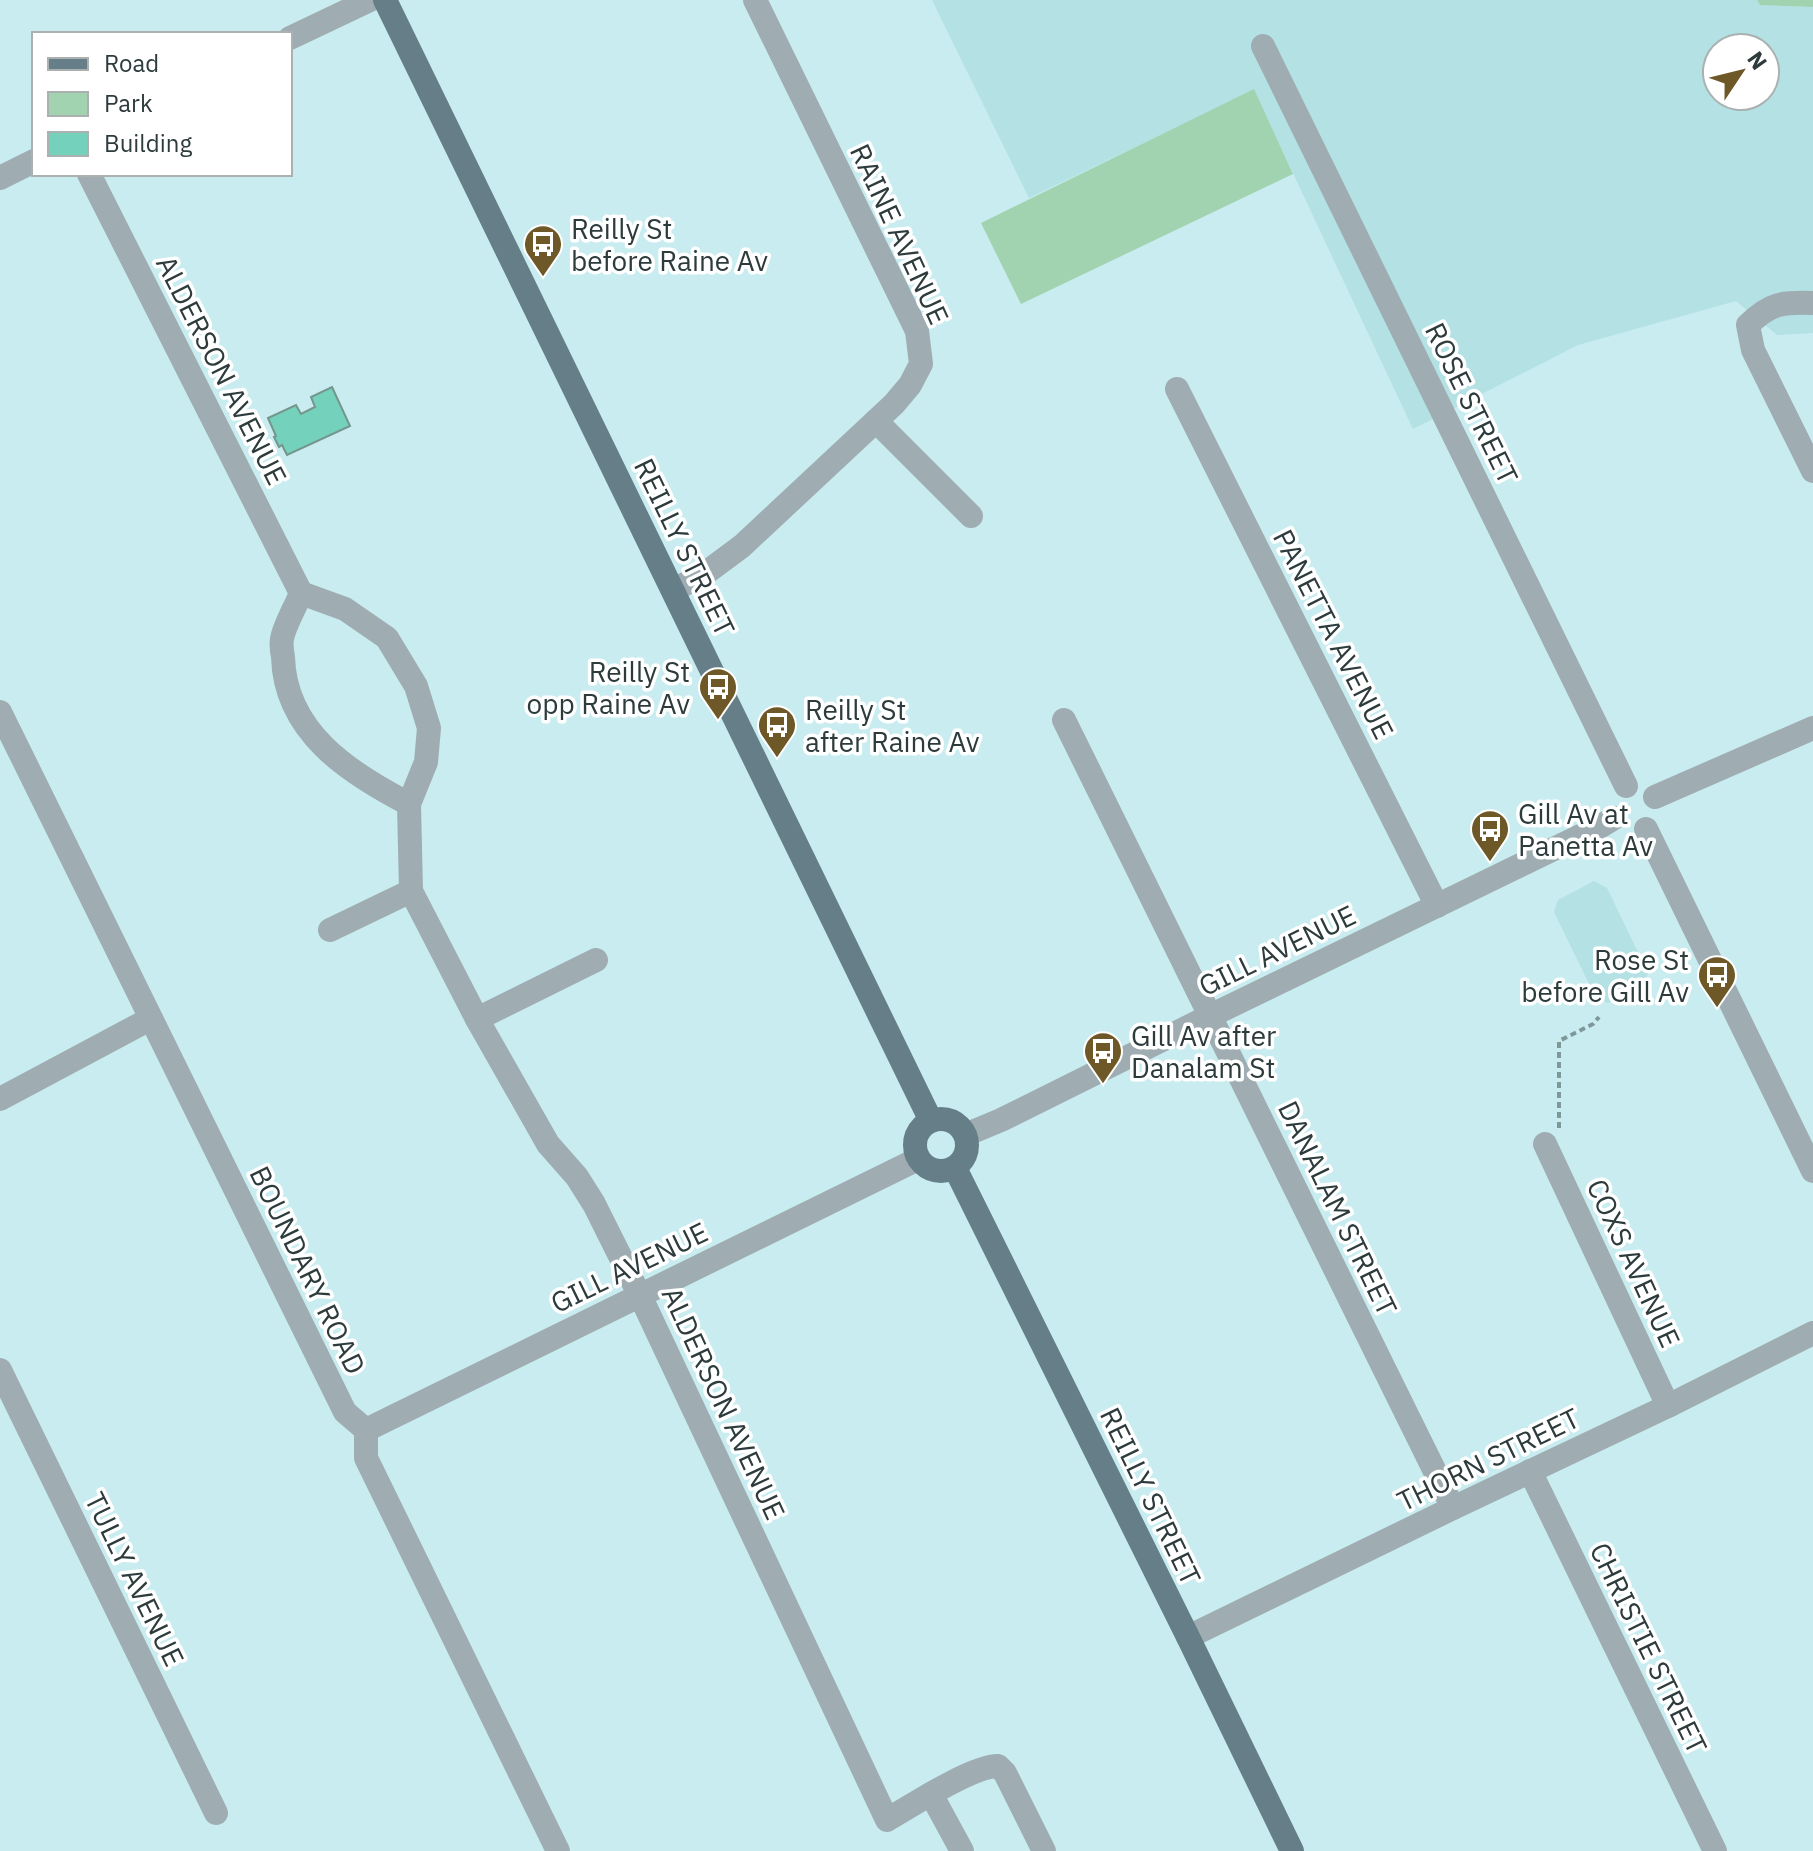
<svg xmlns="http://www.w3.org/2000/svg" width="1813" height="1851" font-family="'IBM Plex Sans',sans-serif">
<rect width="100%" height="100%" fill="#c8ecef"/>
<g fill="#b3e1e4" fill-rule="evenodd">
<path d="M932 0H1757L1760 5 1813 7V333L1777 335 1736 301 1578 345 1413 429 1254 90 1029 198ZM1717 48H1765V96H1717Z"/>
<path d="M1594 881 1607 888 1648 973 1643 987 1608 1003 1596 998 1554 912 1558 900Z"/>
</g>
<g fill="#a2d3b1">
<path d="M1757 0H1813V7L1760 5Z"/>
<path d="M1254 89 1293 174 1021 304 981 223Z"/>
</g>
<path fill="#73d1bc" stroke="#75958d" stroke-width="2" d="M332 387 350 426 287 455 282 445 279 447 274 437 276 436 268 418 296 405 301 414 315 407 311 397Z"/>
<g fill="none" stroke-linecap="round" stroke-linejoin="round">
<path stroke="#7e9799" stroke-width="4" stroke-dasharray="6 4" stroke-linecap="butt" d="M1559 1128V1041L1593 1024 1599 1017"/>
<g stroke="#9fadb2" stroke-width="24">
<path d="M290 38 370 0"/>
<path d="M1263 46 1626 786"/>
<path d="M89 174 301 593 345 609 387 638 416 686 429 728 426 762 409 804 411 891 477 1019 548 1144 577 1177 594 1204 646 1308 887 1820C911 1806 972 1766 998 1766L1005 1773 1044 1851"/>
<path d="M0 178 34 161"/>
<path d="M1813 303C1782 302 1770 303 1748 325L1753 350 1813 471"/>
<path d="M1177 389 1437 906"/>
<path d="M876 421 971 516"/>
<path d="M673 590 703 575 742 546 894 404 910 385 921 364 917 331 755 0"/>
<path d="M301 593C296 606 284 626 282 639 281 645 282 652 283 657 285 732 349 773 409 804"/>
<path d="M0 712 345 1412 366 1430V1458L558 1851"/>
<path d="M1064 720 1453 1508"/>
<path d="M1655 797 1813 728"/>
<path d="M1646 829 1813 1171"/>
<path d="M330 930 411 891"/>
<path d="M477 1019 596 960"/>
<path d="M0 1099 150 1019"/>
<path d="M965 1135 1001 1120 1210 1016 1601 826 1614 818"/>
<path d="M1545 1144 1668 1406"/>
<path d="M0 1370 216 1813"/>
<path d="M366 1430 918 1159"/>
<path d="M1530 1471 1715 1851"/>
<path d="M1188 1637 1453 1508 1668 1406 1813 1333"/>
<path d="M931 1794 962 1851"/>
</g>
<g stroke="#657e88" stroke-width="24">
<path d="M385 0 931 1121"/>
<circle cx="941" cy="1145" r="26"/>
<path d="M955 1168 1188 1637 1292 1851"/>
</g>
</g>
<defs>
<symbol id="bus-pin" viewBox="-11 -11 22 30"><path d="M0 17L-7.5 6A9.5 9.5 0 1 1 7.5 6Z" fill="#6e5828" stroke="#fff"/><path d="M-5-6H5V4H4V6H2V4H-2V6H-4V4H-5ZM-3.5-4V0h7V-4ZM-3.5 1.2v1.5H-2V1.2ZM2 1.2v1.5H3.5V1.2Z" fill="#fff"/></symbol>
</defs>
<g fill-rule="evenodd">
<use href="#bus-pin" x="521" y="222" width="44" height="60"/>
<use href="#bus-pin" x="696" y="665" width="44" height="60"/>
<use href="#bus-pin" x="755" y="703" width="44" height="60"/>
<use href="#bus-pin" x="1468" y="807" width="44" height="60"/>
<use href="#bus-pin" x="1695" y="953" width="44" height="60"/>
<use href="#bus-pin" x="1081" y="1029" width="44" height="60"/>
</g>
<g text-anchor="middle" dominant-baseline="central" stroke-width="7" stroke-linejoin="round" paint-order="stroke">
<g font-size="28" fill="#2d3b3c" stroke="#fff" text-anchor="start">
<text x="571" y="228">Reilly St<tspan x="571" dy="32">before Raine Av</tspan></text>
<text x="690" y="671" text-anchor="end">Reilly St<tspan x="690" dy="32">opp Raine Av</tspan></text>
<text x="805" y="709">Reilly St<tspan x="805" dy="32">after Raine Av</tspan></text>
<text x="1518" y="813">Gill Av at<tspan x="1518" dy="32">Panetta Av</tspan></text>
<text x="1689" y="959" text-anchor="end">Rose St<tspan x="1689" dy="32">before Gill Av</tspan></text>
<text x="1131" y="1035">Gill Av after<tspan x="1131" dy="32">Danalam St</tspan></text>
</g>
<g font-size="28" fill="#2d3b3c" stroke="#fff">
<text transform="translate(900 234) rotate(65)">RAINE AVENUE</text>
<text transform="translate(222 370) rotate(63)">ALDERSON AVENUE</text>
<text transform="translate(1472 403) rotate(64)">ROSE STREET</text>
<text transform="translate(685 547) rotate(64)">REILLY STREET</text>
<text transform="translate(1334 634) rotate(63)">PANETTA AVENUE</text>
<text transform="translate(1277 950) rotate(-26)">GILL AVENUE</text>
<text transform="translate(1338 1208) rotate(64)">DANALAM STREET</text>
<text transform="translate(1634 1263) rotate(65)">COXS AVENUE</text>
<text transform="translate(629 1267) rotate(-26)">GILL AVENUE</text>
<text transform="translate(308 1270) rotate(64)">BOUNDARY ROAD</text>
<text transform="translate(724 1403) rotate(65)">ALDERSON AVENUE</text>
<text transform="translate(1488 1459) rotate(-26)">THORN STREET</text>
<text transform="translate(1151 1496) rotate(64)">REILLY STREET</text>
<text transform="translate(135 1579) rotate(64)">TULLY AVENUE</text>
<text transform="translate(1649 1648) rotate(64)">CHRISTIE STREET</text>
</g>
</g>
<rect x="32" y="32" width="260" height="144" fill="#ffffff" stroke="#abb1b1" stroke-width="2"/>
<rect x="48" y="58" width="40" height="12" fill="#657e88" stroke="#abb1b1" stroke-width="2"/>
<text x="104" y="72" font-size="24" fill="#2d3b3c">Road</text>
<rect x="48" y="92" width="40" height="24" fill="#a2d3b1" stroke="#abb1b1" stroke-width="2"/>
<text x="104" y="112" font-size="24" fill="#2d3b3c">Park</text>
<rect x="48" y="132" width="40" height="24" fill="#73d1bc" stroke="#abb1b1" stroke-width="2"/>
<text x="104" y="152" font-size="24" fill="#2d3b3c">Building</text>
<g transform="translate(1741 72) rotate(55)"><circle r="38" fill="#ffffff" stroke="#abb1b1" stroke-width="2"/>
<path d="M0-6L14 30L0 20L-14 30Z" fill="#6e5828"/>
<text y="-12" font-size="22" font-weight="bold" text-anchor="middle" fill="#2d3b3c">N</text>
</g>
</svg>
